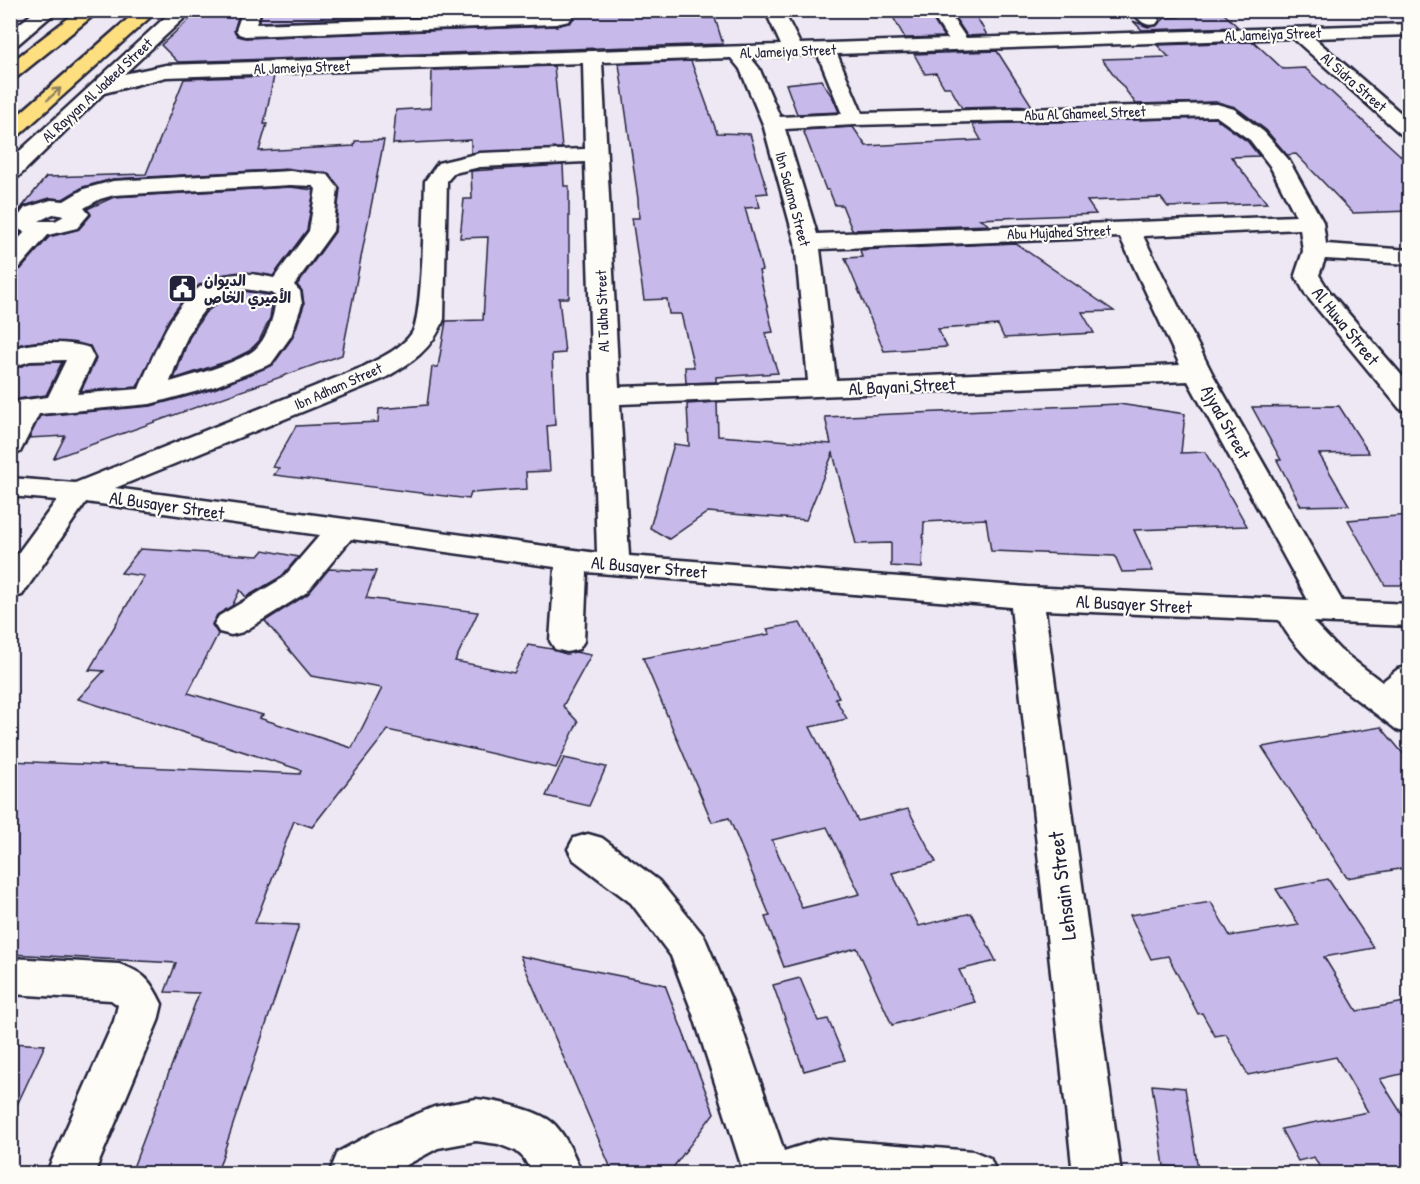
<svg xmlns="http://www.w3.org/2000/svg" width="1420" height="1184" font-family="'Patrick Hand','Playpen Sans Arabic',sans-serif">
<rect width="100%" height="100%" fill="#ede8f3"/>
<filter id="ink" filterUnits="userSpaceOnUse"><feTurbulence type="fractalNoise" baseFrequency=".0167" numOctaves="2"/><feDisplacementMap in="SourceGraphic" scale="12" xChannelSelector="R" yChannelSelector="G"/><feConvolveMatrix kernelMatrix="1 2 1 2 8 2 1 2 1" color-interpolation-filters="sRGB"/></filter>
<g filter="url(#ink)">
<g fill="#c7b9ea" stroke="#22223b" stroke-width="1.5" fill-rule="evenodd">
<path d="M200 10H240L234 31 238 36 245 38 556 26 571 22 574 17 573 10H699L704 18H715L723 44 178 62 161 45Z"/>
<path d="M263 10H551V12L259 22Z"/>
<path d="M889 10H927L944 37 905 38Z"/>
<path d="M950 10H955L960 17 976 16 987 35 967 36Z"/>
<path d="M1172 10H1220L1238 27 1142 30 1133 21 1148 27 1156 26 1164 19 1162 18 1179 17Z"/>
<path d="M1254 42 1283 69 1305 68 1410 164V211L1353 213 1296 154 1287 155 1266 130 1235 107 1217 102 1136 104 1102 59 1169 57 1157 45Z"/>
<path d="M997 51 1032 106 962 108 950 87H944L936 73 925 74 914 54Z"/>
<path d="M691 61 717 133 750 134 768 193 756 194 760 207 745 208 762 270 759 271 773 332 765 333 778 373 716 377V382L686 383 685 367H694L681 314H669L667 299 644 300 632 218H639L638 199 619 64Z"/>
<path d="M554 66 562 148 471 153V140L393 144 396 110 431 108 432 70Z"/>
<path d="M274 76 264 124H267L259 151 354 146 355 141 384 140 342 355 54 458 65 436 29 438 40 416 151 406 214 389 273 365 293 337 304 305 302 291 297 285 335 232 340 188 328 173 290 169 113 179 83 187 63 199 50 198 24 206 13 220 21 233 10 244V222L46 177 146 174 184 79Z"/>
<path d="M821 80 833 98 839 112 797 114 786 84Z"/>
<path d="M1215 118 1248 142 1259 156 1231 157 1267 203 1168 207 1161 198 1087 201 1096 214 980 219 989 225 852 230 842 205H835L829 190H826L803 130 853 127 866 146 981 140 972 124Z"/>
<path d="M563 165 564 186H569V298H559L565 353 552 354 555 425 547 426 550 471 526 472 527 489 471 493 469 499 274 475 279 468 273 467 296 426 378 422 379 409 427 405 432 367H438L446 321 483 320 488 237 460 238 464 199H472L471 171Z"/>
<path d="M290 187 314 190 307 230 273 276 244 272 219 275 199 285 183 300 169 319 137 387 81 391 96 359 90 346 49 341 27 343 10 347V272L21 269 49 237 79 229 91 215 87 209 114 197Z"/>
<path d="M1015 243 1114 311 1082 312 1094 333 1004 338 998 325 938 329 947 347 884 351 845 258 862 257 860 250Z"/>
<path d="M244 291 273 296 270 318 259 341 249 351 231 360 174 379 189 338 205 313 229 295Z"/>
<path d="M62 362 46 395 18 399 10 411V370L30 363Z"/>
<path d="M717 402 718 436 831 444 825 417 1119 404 1185 414 1181 453 1205 452 1247 526 1134 530 1153 571 1122 572 1115 556 991 551 986 519 924 522 922 568 891 566V543L856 544 833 453 806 520 708 512 669 539 650 528 674 444 689 446 687 404Z"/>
<path d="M1339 406 1369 453 1319 454 1349 505 1301 506 1277 460H1281L1252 407Z"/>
<path d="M1410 515V585H1385L1348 520Z"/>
<path d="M140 549 259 556 264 550 298 557 282 576 246 597 240 590 232 606 217 615 212 625 218 634 188 693 263 715 259 718 352 748 382 688 311 676 265 621 308 594 329 569 376 571 366 598 478 612 455 661 514 673 528 645 552 649 566 654 575 652 591 655 563 706 578 722 556 768 388 730 312 827 294 821 255 923 299 925 217 1173H131L199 993 165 992 176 963 10 954V761L300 774 301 770 78 699 104 671 89 670 144 576 121 573Z"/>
<path d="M800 623 839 697 835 698 847 719 810 727 858 821 908 809 936 862 892 873 919 926 971 913 996 961 959 970 975 1002 892 1025 857 948 784 967 765 917 770 916 729 818 712 822 643 658 770 634 767 629ZM827 827 860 894 802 908 772 840Z"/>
<path d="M1381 727 1410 762V867L1347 878 1262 747Z"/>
<path d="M564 758 606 767 589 806 546 796Z"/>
<path d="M1328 879 1374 948 1324 957 1357 1011 1410 1001V1072L1380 1079 1410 1127V1173H1323L1314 1157 1298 1161 1281 1129 1368 1112 1336 1057 1248 1075 1226 1034 1215 1036 1202 1013 1198 1014 1168 956 1151 959 1130 915 1211 902 1230 936 1299 925 1276 889Z"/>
<path d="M520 956 665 985 714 1113 669 1173H613Z"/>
<path d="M800 978 818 1021 828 1019 845 1060 804 1071 773 985Z"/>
<path d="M10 1043 45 1045 10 1120Z"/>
<path d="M1152 1085 1185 1088 1198 1169 1164 1166Z"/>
</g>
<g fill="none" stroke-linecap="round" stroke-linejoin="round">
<defs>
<g id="minor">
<path d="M37 10H58L17 45 10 46V31Z"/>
<path d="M173 10H193L124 74 166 65 781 45 765 10H783L800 44 948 39 929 10H947L966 38 1410 24V35L1314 38 1410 121V138L1403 136 1293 38 837 54 862 113 1217 104 1234 109 1264 132 1288 159 1323 222 1326 244 1410 250V264L1325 259 1319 275 1329 291 1410 385V411L1400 409 1306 295 1295 275 1303 251 1300 229 1143 236 1213 375 1342 601 1410 604V626L1313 622 1340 650 1382 682 1398 669 1410 666V697L1407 700 1410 702V734L1397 730C1355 696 1306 669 1279 620L1045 610 1121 1174H1073L1011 607 587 572 584 641 579 649 567 652 555 649 550 641 555 567 351 539 307 592 243 632 231 635 219 632 214 624 219 616 283 578 320 535 86 502 22 595 10 598V564L57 500 10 496V478L75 483 363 367C380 358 401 349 412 333 423 316 424 208 425 181L438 163 480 153 585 149 583 63 166 77 104 93 18 177 10 178V160ZM800 55H818L842 114 780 117 759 68 750 57ZM731 58 740 69 763 124 795 242 808 381 619 387 602 62ZM1216 116 1250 140 1270 166 1296 216 817 234 785 129 854 125ZM585 162 597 553 115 488 383 379C410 364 433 349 444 319L447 181 454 173 480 167ZM1120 237 1180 365 836 380 820 249ZM1188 381 1308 600 1027 587 629 556 620 404Z"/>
<path d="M243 10H261L256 24 554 14 553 10H571L572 17 569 21 556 24 245 36 239 34 236 30Z"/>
<path d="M701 10H719L716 16H704Z"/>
<path d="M1132 10H1151L1159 20 1156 24C1144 27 1139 20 1132 10Z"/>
<path d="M290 171 328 175 338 188 333 231 294 285 300 291 302 304 291 336 271 364 213 387 150 404 39 414 20 452 10 455C10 436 7 417 18 401L48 397 66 360 30 361 10 368V350C28 341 71 341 89 348L94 358 77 394 139 389C167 326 187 256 274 278L309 231 316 189 313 186 290 185 114 195 100 199 84 208 89 214 77 228 48 235 19 268 10 270V248L25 232 20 230 15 221 25 208 51 200 64 201 84 189 113 181ZM53 214 64 216 55 221H39ZM244 289 271 293 275 295C277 312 266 344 250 353 228 366 194 375 170 382 184 344 197 295 244 289Z"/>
<path d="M588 834 602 838 659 881 704 936 737 1014 784 1151 822 1139 973 1151 990 1158 997 1174H744L693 1014 671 956 631 903 574 860 568 849 574 838Z"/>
<path d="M10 958 119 964C145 973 150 980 162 1004L158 1021 94 1174H46L114 1021 118 1005 111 1000 10 994Z"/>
<path d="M476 1099C497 1101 541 1110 555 1125 567 1138 575 1157 582 1174H533L523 1157 516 1151 498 1144 476 1141 438 1148 390 1174H329L338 1152 377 1131 434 1107Z"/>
</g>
<g id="highway">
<path d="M79 10H100L17 77 10 79V63Z"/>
<path d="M138 10H158L17 137 10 139V122Z"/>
</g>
</defs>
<use href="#minor" stroke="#22223b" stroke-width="5"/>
<use href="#highway" stroke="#22223b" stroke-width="5"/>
<use href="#minor" fill="#fdfcf7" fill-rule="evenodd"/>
<use href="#highway" fill="#fddf80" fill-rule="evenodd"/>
</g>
<defs><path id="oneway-shaft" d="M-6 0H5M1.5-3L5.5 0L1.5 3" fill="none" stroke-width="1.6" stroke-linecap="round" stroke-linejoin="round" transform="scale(1.5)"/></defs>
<use stroke="#90805e" href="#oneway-shaft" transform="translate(54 94) rotate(-42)"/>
</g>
<defs>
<symbol id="civic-square" viewBox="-11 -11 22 22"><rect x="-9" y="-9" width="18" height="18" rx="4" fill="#22223b" stroke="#fdfcf7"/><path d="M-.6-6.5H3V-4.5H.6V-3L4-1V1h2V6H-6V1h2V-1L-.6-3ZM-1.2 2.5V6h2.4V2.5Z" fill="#fff"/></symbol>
</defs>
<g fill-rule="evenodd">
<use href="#civic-square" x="166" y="272" width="33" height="33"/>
</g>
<g text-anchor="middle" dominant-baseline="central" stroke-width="4.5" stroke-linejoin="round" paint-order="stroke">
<g font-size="15" fill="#22223b" stroke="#fdfcf7">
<text transform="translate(1273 34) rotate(-2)">Al Jameiya Street</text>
<text transform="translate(788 51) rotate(-2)">Al Jameiya Street</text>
<text transform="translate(302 67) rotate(-2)">Al Jameiya Street</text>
<text transform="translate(1354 82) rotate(41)">Al Sidra Street</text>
<text transform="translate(97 90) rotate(-43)">Al Rayyan Al Jadeed Street</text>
<text transform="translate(1085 113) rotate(-2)">Abu Al Ghameel Street</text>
<text transform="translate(793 199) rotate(75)">Ibn Salama Street</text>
<text transform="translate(1059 232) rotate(-2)">Abu Mujahed Street</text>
<text transform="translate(602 311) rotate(-92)">Al Talha Street</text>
<text transform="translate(338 386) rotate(-24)">Ibn Adham Street</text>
</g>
<g font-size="15" font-weight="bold" fill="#22223b" stroke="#fdfcf7" text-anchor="start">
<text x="204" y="280">الديوان<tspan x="204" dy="17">الأميري الخاص</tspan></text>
</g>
<g font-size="18" fill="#22223b" stroke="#fdfcf7">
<text transform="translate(1346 326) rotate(51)">Al Huwa Street</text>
<text transform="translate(902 386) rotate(-3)">Al Bayani Street</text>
<text transform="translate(1226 422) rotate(61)">Ajyad Street</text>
<text transform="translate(167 505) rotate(8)">Al Busayer Street</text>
<text transform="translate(649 567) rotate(5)">Al Busayer Street</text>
<text transform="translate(1134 604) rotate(3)">Al Busayer Street</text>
</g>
<g font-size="21" fill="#22223b" stroke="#fdfcf7">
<text transform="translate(1062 886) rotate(-97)">Lehsain Street</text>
</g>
</g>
<rect width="1420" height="1184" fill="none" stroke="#fdfcf7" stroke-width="36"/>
<rect x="18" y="18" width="1384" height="1148" fill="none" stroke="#22223b" stroke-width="2" filter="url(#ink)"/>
</svg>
